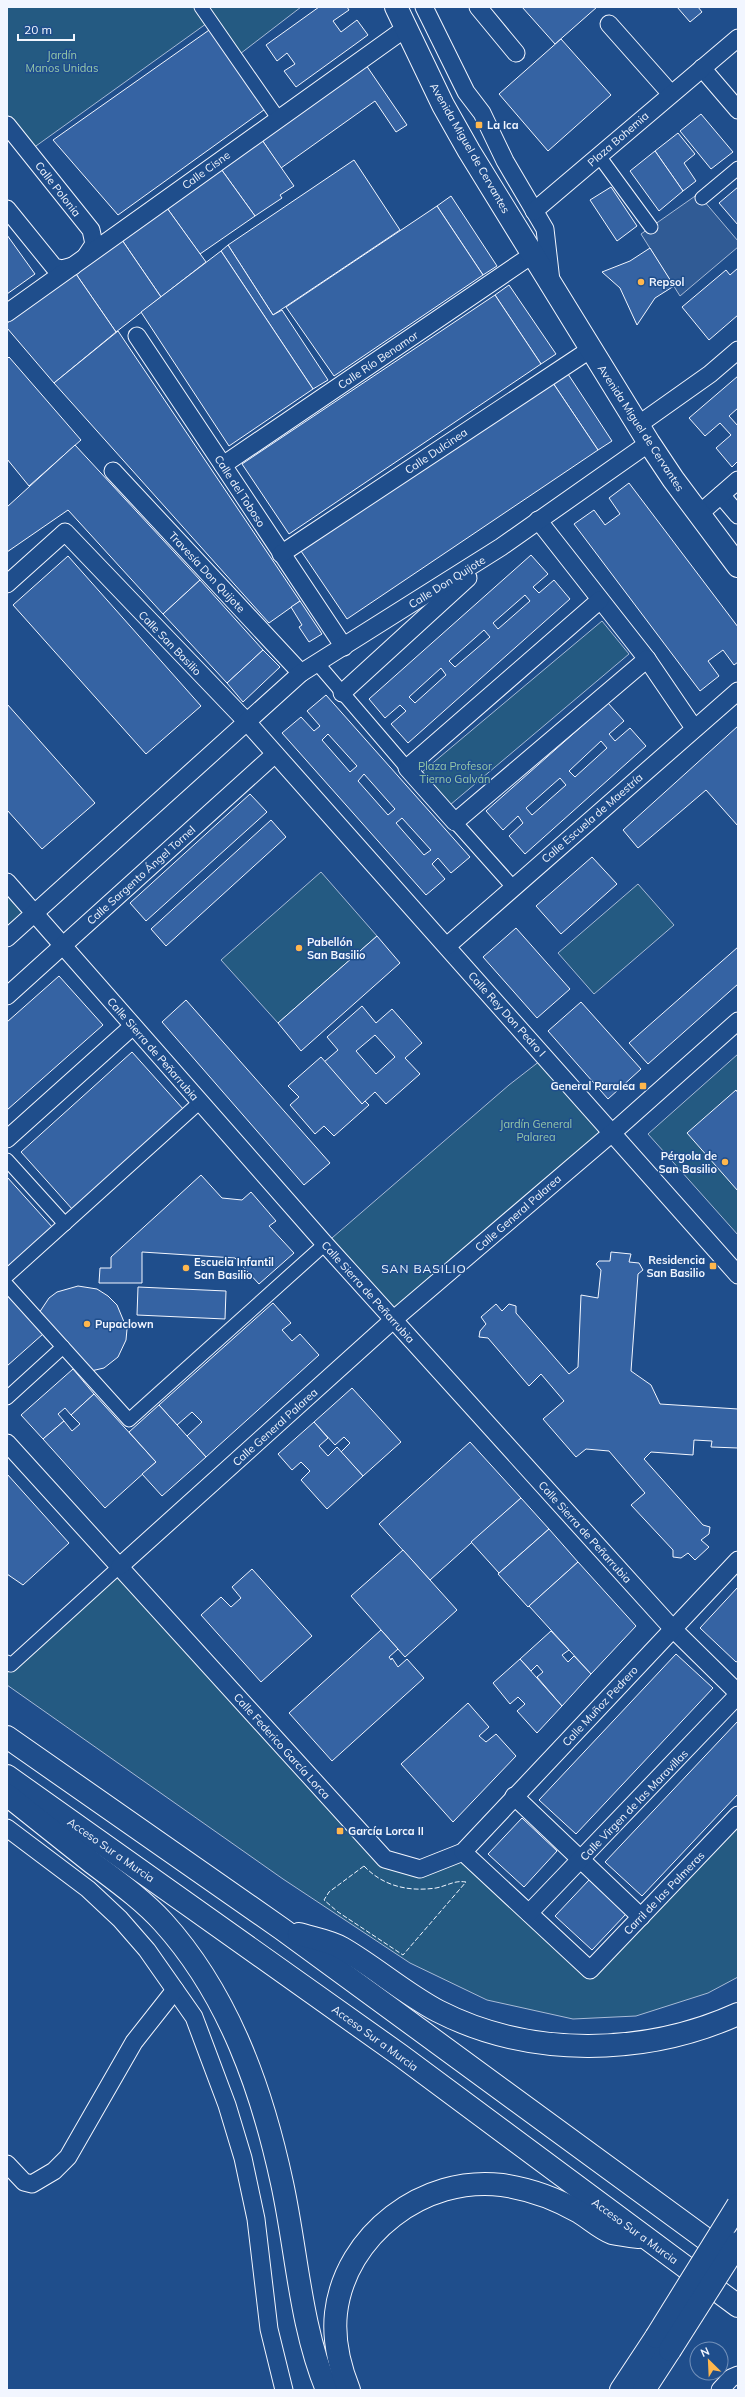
<svg xmlns="http://www.w3.org/2000/svg" width="745" height="2397" font-family="Mulish,sans-serif">
<rect width="100%" height="100%" fill="#1f4e8c"/>
<g fill="#245a82" stroke="#a8bbd7">
<path d="M7 7H301L236 57 210 21 29 151 7 125Z"/>
<path d="M602 621 629 654 450 805 422 772Z"/>
<path d="M321 872 377 936 278 1023 221 960Z"/>
<path d="M7 882 34 914 7 938Z"/>
<path d="M638 884 674 925 594 994 558 953Z"/>
<path d="M738 1054V1235L648 1134Z"/>
<path d="M545 1057 612 1133 393 1320 325 1244 509 1085Z"/>
<path d="M120 1566 385 1859 420 1869 463 1852 590 1970 738 1815V1977L708 1993 636 2016 573 2019 487 2000 410 1963 283 1879 7 1685V1674L11 1665Z"/>
</g>
<path fill="#305b95" stroke="#a8bbd7" d="M698 194 738 241V247L680 296 641 234Z"/>
<g fill="#3563a3" stroke="#f2f6ff" fill-rule="evenodd">
<path d="M319 7H347L349 10 333 21 341 32 357 20 368 35 296 87 284 71 295 64 287 53 277 61 266 45Z"/>
<path d="M522 7H597L555 44Z"/>
<path d="M677 7H698L702 12 690 22Z"/>
<path d="M212 28 268 107 118 215 53 140Z"/>
<path d="M561 39 611 95 548 151 499 94Z"/>
<path d="M366 65 407 125 396 132 375 101 281 168 262 140Z"/>
<path d="M701 114 733 152 711 169 680 131Z"/>
<path d="M678 133 695 154 684 163 696 181 683 191 655 151Z"/>
<path d="M262 140 294 186 280 195 282 198 255 216 221 169Z"/>
<path d="M655 151 683 191 659 211 630 171Z"/>
<path d="M354 160 400 230 273 315 228 245Z"/>
<path d="M221 169 255 216 200 254 167 208Z"/>
<path d="M611 187 637 226 617 241 590 200Z"/>
<path d="M738 187V225L719 203Z"/>
<path d="M451 196 497 266 483 275 437 206Z"/>
<path d="M437 206 483 275 334 376 286 307Z"/>
<path d="M167 208 206 262 161 297 122 240Z"/>
<path d="M7 235 35 274 7 294Z"/>
<path d="M122 240 161 297 116 332 76 274Z"/>
<path d="M228 245 273 315 282 310 328 380 313 389 221 251Z"/>
<path d="M650 248 674 286 655 298 637 325 620 288 602 272 630 261Z"/>
<path d="M221 251 313 389 229 446 141 312Z"/>
<path d="M738 268V315L709 340 682 307 726 270 730 275Z"/>
<path d="M76 274 116 332 54 383 7 328V323Z"/>
<path d="M509 285 556 354 541 364 495 295Z"/>
<path d="M495 295 541 364 289 534 242 464Z"/>
<path d="M118 331 300 601 269 623 54 383Z"/>
<path d="M9 357 81 440 29 486 7 459V359Z"/>
<path d="M568 374 612 441 598 450 553 383Z"/>
<path d="M738 376V408L729 416 738 426V461L732 467 716 448 731 435 720 423 705 436 689 418Z"/>
<path d="M553 383 598 450 347 619 301 551Z"/>
<path d="M75 445 200 580 163 614 68 510 7 552V507Z"/>
<path d="M629 483 738 627V662L734 665 723 650 708 661 719 676 700 691 574 524 594 510 605 525 620 514 609 498Z"/>
<path d="M531 555 548 574 533 587 539 593 554 580 570 599 408 743 391 724 406 711 400 705 385 718 369 699ZM525 595 530 601 498 629 493 623ZM484 630 490 637 455 667 449 661ZM441 668 446 675 415 703 409 697Z"/>
<path d="M68 556 201 706 146 754 13 605Z"/>
<path d="M200 580 263 650 227 683 163 614Z"/>
<path d="M300 601 322 634 309 642 299 627 302 625 291 607Z"/>
<path d="M263 650 280 667 243 702 227 683Z"/>
<path d="M326 695 470 857 451 873 438 858 432 864 445 879 426 895 282 733 301 717 314 731 320 726 307 711ZM328 734 357 766 350 772 322 740ZM364 774 395 809 388 815 358 781ZM402 818 431 850 424 855 396 823Z"/>
<path d="M608 703 624 721 609 734 615 741 630 728 646 746 525 854 509 836 523 823 518 816 503 830 486 811ZM601 741 607 748 575 777 569 771ZM560 778 566 785 532 815 526 808Z"/>
<path d="M7 704 95 803 42 849 7 810Z"/>
<path d="M738 726V826L706 790 638 848 623 830Z"/>
<path d="M250 794 267 812 146 921 130 903Z"/>
<path d="M271 820 286 837 166 946 151 929Z"/>
<path d="M592 857 617 884 561 934 536 906Z"/>
<path d="M516 928 570 989 537 1018 483 957Z"/>
<path d="M377 936 400 963 301 1051 278 1023Z"/>
<path d="M738 947V984L648 1064 629 1043Z"/>
<path d="M59 976 103 1025 7 1110V1022Z"/>
<path d="M186 1000 330 1163 304 1185 162 1022Z"/>
<path d="M581 1002 641 1069 608 1099 548 1031Z"/>
<path d="M362 1006 376 1023 392 1009 422 1043 405 1058 420 1074 386 1104 375 1092 362 1104 324 1062 338 1050 327 1037ZM375 1035 395 1057 376 1074 356 1051Z"/>
<path d="M132 1052 184 1110 73 1210 21 1152Z"/>
<path d="M321 1057 362 1104 365 1101 369 1105 334 1136 324 1126 315 1134 290 1105 299 1097 288 1086Z"/>
<path d="M736 1090 738 1093V1191L687 1133Z"/>
<path d="M201 1175 222 1198 242 1200 251 1192 276 1221 269 1226 294 1253 259 1284 235 1258 142 1252V1283H99L100 1268H111V1257Z"/>
<path d="M7 1177 53 1228 7 1271Z"/>
<path d="M611 1252 631 1254 629 1262 639 1263 643 1270 638 1274 631 1371 651 1385 660 1404 738 1409V1448L711 1447 712 1441 694 1440 693 1455 651 1452 644 1459 703 1525 710 1527 709 1534 701 1540 709 1547 695 1560 688 1553 681 1558 673 1557V1550L631 1505 645 1493 609 1451 586 1449 576 1457 543 1419 564 1401 541 1374 529 1386 488 1338 479 1337 480 1331 486 1324 481 1317 496 1304 502 1311 509 1304 516 1306V1313L569 1374 578 1367 581 1295 598 1298 601 1270 596 1264 599 1261H610Z"/>
<path d="M78 1286 97 1289 108 1296 117 1305 127 1329 126 1340 118 1357 104 1368 91 1371 39 1313 49 1298 57 1292Z"/>
<path d="M138 1287 226 1291 225 1319 137 1315Z"/>
<path d="M7 1294 43 1334 7 1366Z"/>
<path d="M273 1303 291 1323 282 1330 292 1341 300 1334 319 1355 206 1457 187 1436 202 1422 192 1412 177 1425 159 1405Z"/>
<path d="M73 1369 94 1394 71 1415 65 1408 58 1414 64 1421 43 1439 21 1415Z"/>
<path d="M352 1388 401 1442 363 1476 341 1452 350 1443 344 1437 335 1445 314 1422Z"/>
<path d="M94 1394 156 1462 105 1508 43 1439 64 1421 72 1431 80 1424 71 1415Z"/>
<path d="M159 1405 206 1457 162 1496 142 1474 156 1462 129 1432Z"/>
<path d="M314 1422 328 1438 319 1446 328 1456 337 1447 363 1476 327 1509 301 1480 310 1471 301 1462 292 1470 278 1454Z"/>
<path d="M470 1442 521 1498 430 1580 379 1524Z"/>
<path d="M7 1474 69 1543 23 1585 7 1574Z"/>
<path d="M521 1498 549 1529 499 1573 471 1542Z"/>
<path d="M549 1529 578 1562 528 1607 498 1574Z"/>
<path d="M403 1550 457 1610 405 1657 351 1596Z"/>
<path d="M578 1562 636 1626 591 1674 529 1606Z"/>
<path d="M252 1569 312 1636 261 1682 201 1615 221 1597 231 1607 241 1598 232 1587Z"/>
<path d="M738 1587V1661L736 1662 700 1628Z"/>
<path d="M381 1630 398 1649 389 1657 391 1660 392 1658 398 1667 407 1659 424 1678 332 1761 289 1713Z"/>
<path d="M551 1631 569 1650 562 1655 568 1662 574 1656 591 1674 562 1706 537 1677 543 1672 537 1665 531 1671 520 1659Z"/>
<path d="M676 1654 713 1688 576 1834 539 1800Z"/>
<path d="M520 1659 562 1706 537 1733 517 1711 525 1704 518 1697 510 1704 493 1683Z"/>
<path d="M468 1703 489 1727 479 1736 486 1742 496 1734 516 1756 453 1822 401 1764Z"/>
<path d="M738 1721V1794L642 1896 605 1862Z"/>
<path d="M522 1818 557 1851 524 1887 488 1854Z"/>
<path d="M589 1880 626 1914 592 1950 555 1916Z"/>
</g>
<g fill="none" stroke-linecap="round" stroke-linejoin="round">
<defs>
<g id="pedestrian">
<path d="M201 7 278 118"/>
<path d="M599 156 651 227"/>
<path d="M702 198 738 168"/>
<path d="M317 663 407 768"/>
<path d="M455 822 513 887"/>
<path d="M7 1160 65 1224"/>
<path d="M7 1276 200 1102"/>
<path d="M7 1285 129 1420 325 1244"/>
<path d="M7 1398 63 1347"/>
<path d="M7 1662 11 1665 120 1566"/>
</g>
<g id="minor">
<path d="M424 7 466 92 482 113 505 161 545 229 551 281"/>
<path d="M478 7 516 53"/>
<path d="M609 24 671 94"/>
<path d="M702 68 738 110"/>
<path d="M7 125 91 230 94 244 86 256"/>
<path d="M7 209 54 267 62 269 73 266"/>
<path d="M534 211 738 38"/>
<path d="M7 313 406 28"/>
<path d="M137 336 344 647"/>
<path d="M638 425 710 374 738 350"/>
<path d="M223 465 532 255"/>
<path d="M113 471 301 673"/>
<path d="M721 495 738 515"/>
<path d="M699 514 738 480"/>
<path d="M538 520 647 659 694 728"/>
<path d="M281 554 591 349"/>
<path d="M7 584 65 532 247 722 738 1275"/>
<path d="M600 600 407 768 455 822 647 659"/>
<path d="M342 693 468 578"/>
<path d="M7 882 325 1244 673 1629 738 1693"/>
<path d="M7 938 301 673 501 547 649 443"/>
<path d="M447 946 738 691"/>
<path d="M7 996 275 754"/>
<path d="M7 1139 133 1026"/>
<path d="M7 1443 385 1859 420 1869 463 1852 738 1560"/>
<path d="M120 1566 393 1320 612 1133 738 1021"/>
<path d="M514 1796 641 1917"/>
<path d="M7 1828 88 1889 120 1919 147 1950 194 2017 227 2105 243 2158 256 2219 269 2329 284 2390"/>
<path d="M463 1852 590 1970 738 1815"/>
<path d="M529 1913 738 1695"/>
<path d="M7 2164 24 2182 32 2184 54 2171 68 2157 134 2042 175 1990"/>
<path d="M720 2390 731 2378 738 2375"/>
</g>
<path id="secondary" d="M396 7 443 105 469 151 649 443 673 479 738 566"/>
<g id="motorway">
<path d="M7 1737 282 1929 729 2256"/>
<path d="M7 1776 400 2055 738 2306"/>
<path d="M7 1795C35 1817 62 1839 90 1861 115 1880 142 1899 163 1922 229 1995 262 2090 282 2183 297 2252 300 2325 327 2390"/>
<path d="M299 1934C312 1938 330 1941 342 1948 375 1967 404 1993 438 2011 530 2058 645 2056 738 2014"/>
<path d="M349 2390C339 2365 333 2340 336 2313 345 2235 424 2175 502 2185 529 2189 555 2198 579 2212 589 2218 601 2229 612 2233 621 2235 630 2236 639 2237"/>
<path d="M621 2390 656 2337"/>
<path d="M644 2390 670 2350"/>
</g>
</defs>
<use href="#pedestrian" stroke="#f2f6ff" stroke-width="15"/>
<use href="#minor" stroke="#f2f6ff" stroke-width="19"/>
<use href="#secondary" stroke="#f2f6ff" stroke-width="24"/>
<use href="#motorway" stroke="#f2f6ff" stroke-width="24"/>
<use href="#pedestrian" stroke="#1f4e8c" stroke-width="13"/>
<use href="#minor" stroke="#1f4e8c" stroke-width="17"/>
<use href="#secondary" stroke="#1f4e8c" stroke-width="22"/>
<use href="#motorway" stroke="#1f4e8c" stroke-width="22"/>
<defs>
<g id="motorway-bridge">
<path d="M656 2337 738 2205"/>
<path d="M670 2350 738 2243"/>
</g>
</defs>
<use href="#motorway-bridge" stroke="#f2f6ff" stroke-width="24" stroke-linecap="butt"/>
<use href="#motorway-bridge" stroke="#1f4e8c" stroke-width="22"/>
<path stroke="#f2f6ff" stroke-width="1" stroke-dasharray="5 2" stroke-linecap="butt" d="M364 1866C383 1886 408 1892 436 1888 447 1886 454 1880 466 1882L403 1955 338 1912 324 1900 329 1892Z"/>
</g>
<g fill="#ffb74d" stroke="#1f4e8c" stroke-width="1.5">
<rect x="475" y="121" width="8" height="8" rx="2"/>
<circle cx="641" cy="282" r="4"/>
<circle cx="299" cy="948" r="4"/>
<rect x="639" y="1082" width="8" height="8" rx="2"/>
<circle cx="725" cy="1162" r="4"/>
<rect x="709" y="1262" width="8" height="8" rx="2"/>
<circle cx="186" cy="1268" r="4"/>
<circle cx="87" cy="1324" r="4"/>
<rect x="336" y="1827" width="8" height="8" rx="2"/>
</g>
<g text-anchor="middle" dominant-baseline="central" stroke-width="3" stroke-linejoin="round" paint-order="stroke">
<g font-size="11" fill="#97c8a6" stroke="#1f4e8c">
<text x="62" y="55">Jardín<tspan x="62" dy="13">Manos Unidas</tspan></text>
<text x="455" y="766">Plaza Profesor<tspan x="455" dy="13">Tierno Galván</tspan></text>
<text x="536" y="1124">Jardín General<tspan x="536" dy="13">Palarea</tspan></text>
</g>
<g font-size="11" font-weight="bold" fill="#f2f6ff" stroke="#1f4e8c" text-anchor="start">
<text x="487" y="125">La Ica</text>
<text x="649" y="282">Repsol</text>
<text x="307" y="942">Pabellón<tspan x="307" dy="13">San Basilio</tspan></text>
<text x="635" y="1086" text-anchor="end">General Paralea</text>
<text x="717" y="1156" text-anchor="end">Pérgola de<tspan x="717" dy="13">San Basilio</tspan></text>
<text x="705" y="1260" text-anchor="end">Residencia<tspan x="705" dy="13">San Basilio</tspan></text>
<text x="194" y="1262">Escuela Infantil<tspan x="194" dy="13">San Basilio</tspan></text>
<text x="95" y="1324">Pupaclown</text>
<text x="348" y="1831">García Lorca II</text>
</g>
<g font-size="11" fill="#f2f6ff" stroke="#1f4e8c">
<text transform="translate(618 139) rotate(-41)">Plaza Bohemia</text>
<text transform="translate(470 148) rotate(60)">Avenida Miguel de Cervantes</text>
<text transform="translate(206 170) rotate(-36)">Calle Cisne</text>
<text transform="translate(58 189) rotate(52)">Calle Polonia</text>
<text transform="translate(378 360) rotate(-34)">Calle Río Benamor</text>
<text transform="translate(641 428) rotate(57)">Avenida Miguel de Cervantes</text>
<text transform="translate(436 451) rotate(-34)">Calle Dulcinea</text>
<text transform="translate(240 491) rotate(57)">Calle del Toboso</text>
<text transform="translate(207 572) rotate(47)">Travesía Don Quijote</text>
<text transform="translate(447 582) rotate(-32)">Calle Don Quijote</text>
<text transform="translate(170 643) rotate(46)">Calle San Basilio</text>
<text transform="translate(592 818) rotate(-41)">Calle Escuela de Maestría</text>
<text transform="translate(141 875) rotate(-42)">Calle Sargento Ángel Tornel</text>
<text transform="translate(507 1014) rotate(48)">Calle Rey Don Pedro I</text>
<text transform="translate(153 1049) rotate(49)">Calle Sierra de Peñarrubia</text>
<text transform="translate(518 1213) rotate(-41)">Calle General Palarea</text>
<text transform="translate(368 1292) rotate(48)">Calle Sierra de Peñarrubia</text>
<text transform="translate(275 1427) rotate(-42)">Calle General Palarea</text>
<text transform="translate(585 1532) rotate(48)">Calle Sierra de Peñarrubia</text>
<text transform="translate(600 1706) rotate(-47)">Calle Muñoz Pedrero</text>
<text transform="translate(282 1746) rotate(48)">Calle Federico García Lorca</text>
<text transform="translate(634 1805) rotate(-46)">Calle Virgen de las Maravillas</text>
<text transform="translate(111 1850) rotate(35)">Acceso Sur a Murcia</text>
<text transform="translate(664 1893) rotate(-46)">Carril de las Palmeras</text>
<text transform="translate(375 2038) rotate(36)">Acceso Sur a Murcia</text>
<text transform="translate(635 2231) rotate(36)">Acceso Sur a Murcia</text>
</g>
<g font-size="12" letter-spacing="1" fill="#f2f6ff" stroke="#1f4e8c">
<text x="424" y="1268">SAN BASILIO</text>
</g>
</g>
<rect width="745" height="2397" fill="none" stroke="#f2f6ff" stroke-width="16"/>
<g transform="translate(709 2361) rotate(336)"><circle r="19" fill="#1f4e8c" stroke="#7391ba"/>
<path d="M0-3L7 15L0 10L-7 15Z" fill="#ffb74d"/>
<text y="-6" font-size="11" font-weight="bold" text-anchor="middle" fill="#f2f6ff">N</text>
</g>
<path d="M18 34v6h56v-6" fill="none" stroke="#f2f6ff" stroke-width="2"/>
<text x="24" y="34" font-size="12" fill="#f2f6ff" stroke="#1f4e8c" stroke-width="3" paint-order="stroke">20 m</text>
</svg>
